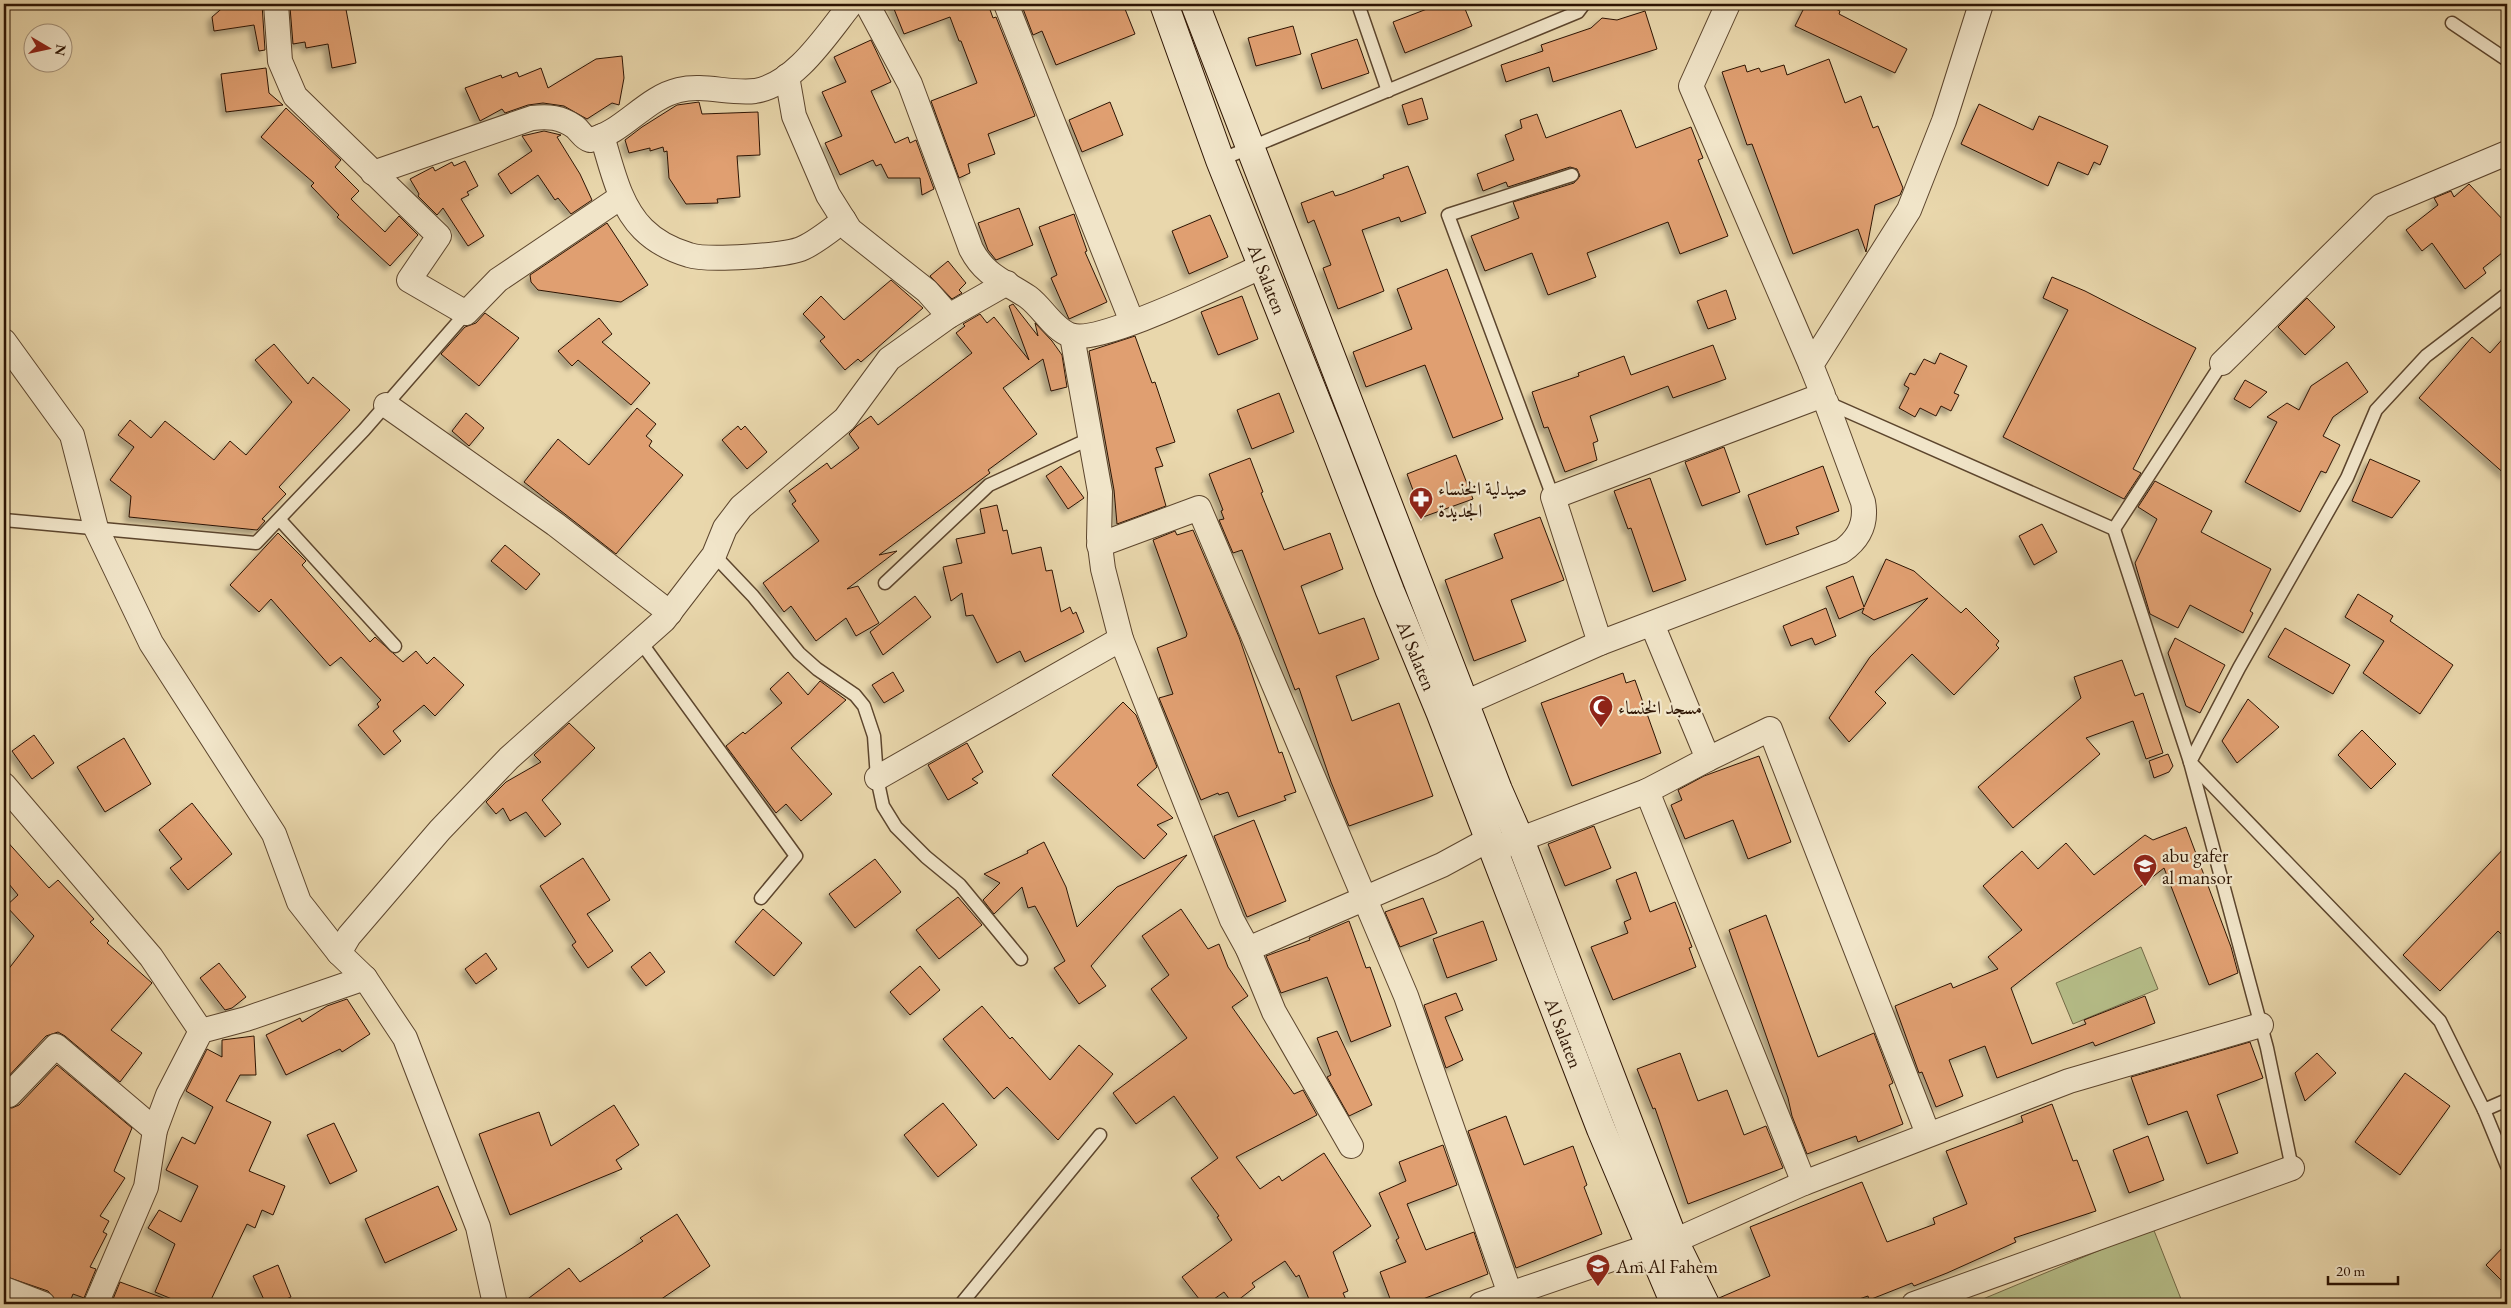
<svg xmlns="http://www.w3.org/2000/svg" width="2511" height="1308" font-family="'EB Garamond',Amiri,serif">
<defs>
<filter id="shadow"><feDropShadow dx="-4.5" dy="4.5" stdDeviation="2.5" flood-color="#0004"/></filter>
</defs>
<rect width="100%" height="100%" fill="#e9d7ac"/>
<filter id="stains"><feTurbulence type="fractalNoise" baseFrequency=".004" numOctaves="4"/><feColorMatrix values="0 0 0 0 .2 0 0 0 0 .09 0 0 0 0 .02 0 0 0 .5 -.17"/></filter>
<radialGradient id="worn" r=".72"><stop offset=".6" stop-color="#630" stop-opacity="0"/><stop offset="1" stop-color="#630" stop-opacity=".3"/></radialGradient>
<g fill="#b6be89" stroke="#726946">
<path d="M2141 947 2158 989 2073 1024 2056 983Z"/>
<path d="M2153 1228 2183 1304H1971Z"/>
</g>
<g fill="#e09f71" stroke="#2d1403" filter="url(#shadow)">
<path d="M227 4H262L265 50 259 51 254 25 214 31 212 17Z"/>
<path d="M306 4H345L356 63 332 68 328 44 306 48 305 42 293 44 290 7Z"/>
<path d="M892 4H988L993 18 996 17 1020 77 1035 116 988 134 995 154 968 164 970 173 959 178 931 101 977 83 961 41H959L950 17 904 34Z"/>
<path d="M1027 4H1123L1135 34 1056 65 1042 31 1033 35 1022 6Z"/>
<path d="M1440 4H1463L1472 26 1405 53 1393 22Z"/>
<path d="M1806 4H1825L1840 11 1839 14 1907 49 1895 73 1795 26Z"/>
<path d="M1645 11 1657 49 1553 82 1549 67 1506 82 1501 65 1543 51 1541 45 1591 28 1602 18 1617 20Z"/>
<path d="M1293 26 1301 54 1256 66 1248 38Z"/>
<path d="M1357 39 1369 73 1322 89 1311 54Z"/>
<path d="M871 40 891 82 871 91 895 143 908 137 910 143 916 140 934 189 922 195 920 178H888L881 164 876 166 873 160 840 175 825 143 842 136 822 92 846 82 834 57Z"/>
<path d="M622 56 624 78 619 105 612 103 587 119 564 106 543 103 528 105 505 113 502 109 480 121 465 88 501 75 502 78 517 72 519 77 541 68 548 88 596 59Z"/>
<path d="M1829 59 1845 103 1861 96 1873 128 1878 126 1903 188 1900 195 1875 205 1866 252 1858 229 1793 254 1752 144 1747 145 1722 72 1745 65 1747 72 1759 68 1761 72 1784 65 1787 75Z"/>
<path d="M266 68 269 93 283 105 226 112 221 74Z"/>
<path d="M1422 98 1428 119 1408 125 1402 105Z"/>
<path d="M699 102 702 114 758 112 760 155 737 156 740 197 717 199 718 203 686 204 669 178 667 151 664 152 663 147 650 151V148L629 153 625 140 642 127 677 105Z"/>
<path d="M1110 102 1123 135 1082 152 1069 120Z"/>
<path d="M1979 104 2033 130 2039 116 2108 146 2100 165 2094 162 2088 175 2058 162 2048 186 1961 144Z"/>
<path d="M286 108 341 160 335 167 359 191 351 199 385 232 399 216 418 235 390 266 337 217 339 215 311 186 314 183 261 137Z"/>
<path d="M1621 110 1636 148 1691 127 1703 158 1698 160 1728 236 1680 254 1668 222 1587 253 1596 277 1548 295 1532 253 1485 271 1471 236 1519 218 1513 202 1574 183 1580 176 1577 169 1570 167 1508 187 1506 182 1483 191 1477 174 1514 160 1505 135 1522 128 1520 120 1537 114 1546 138Z"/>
<path d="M544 131 561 135 557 137 580 174 592 200 571 214 558 198 555 200 538 175 511 194 498 174 532 151 522 136Z"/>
<path d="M465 161 478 186 467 192 469 195 461 199 484 236 468 246 443 208 437 215 418 196 419 194 410 179 433 167 435 171 452 162 454 166Z"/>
<path d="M1408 166 1426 213 1401 222 1399 217 1362 230 1384 291 1338 309 1323 268 1331 265 1314 220 1308 223 1301 203 1333 191 1335 196 1342 194 1384 178 1383 175Z"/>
<path d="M2469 184 2507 224V249L2483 268 2486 273 2465 289 2432 243 2422 251 2406 230 2438 205 2434 198 2451 191 2454 197Z"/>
<path d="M1019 208 1033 245 996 260 988 250 978 223Z"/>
<path d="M1074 214 1087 251 1085 252 1107 302 1069 319 1051 278 1057 275 1039 227Z"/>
<path d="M1210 215 1228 257 1189 274 1172 231Z"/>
<path d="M607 223 648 285 621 302 538 290 531 282 530 275Z"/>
<path d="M948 261 966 283 959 290 962 293 952 299 930 276Z"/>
<path d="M1447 269 1503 419 1453 438 1425 365 1366 387 1353 352 1412 329 1397 289Z"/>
<path d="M2052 277 2085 291 2196 348 2133 469 2141 473 2124 499 2003 437 2068 310 2043 298Z"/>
<path d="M891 280 923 308 861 362 858 359 845 370 820 341 825 337 803 314 821 296 844 320Z"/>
<path d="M1726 290 1736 319 1708 329 1697 301Z"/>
<path d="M1242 296 1258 339 1218 355 1201 312Z"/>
<path d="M2307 298 2335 327 2305 355 2278 327Z"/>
<path d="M1013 304 1038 336 1035 323 1052 341 1062 355 1067 387 1051 391 1043 359 1003 388 1037 434 988 470 990 473 879 555 897 551 847 589 858 586 879 623 856 636 846 618 816 641 791 606 784 612 763 583 819 541 792 504 796 501 789 491 827 463 831 469 859 448 849 434 857 426 871 416 878 425 972 353 956 333 965 326 963 324 980 314 987 323 994 317 1029 360 1009 306Z"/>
<path d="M485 313 519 338 479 386 441 354 465 327 476 323Z"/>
<path d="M599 318 612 334 602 342 650 383 631 405 578 360 572 366 558 351Z"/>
<path d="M2507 334V476L2419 398 2472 337 2490 353Z"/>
<path d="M1135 336 1152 383 1155 382 1175 442 1156 448 1163 466 1155 468 1166 506 1117 524 1114 490 1089 351Z"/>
<path d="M274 344 308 384 313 377 350 410 279 487 286 494 262 519 265 521 257 530 129 517 131 496 110 480 134 447 118 435 130 420 151 438 165 421 214 460 230 441 246 455 292 402 255 360Z"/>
<path d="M1713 345 1726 379 1673 398 1668 386 1590 416 1598 441 1593 443 1597 460 1565 472 1548 427 1544 428 1532 392 1579 376 1578 373 1624 356 1631 375Z"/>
<path d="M1940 353 1967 366 1954 393 1959 395 1951 411 1941 406 1936 416 1920 408 1915 417 1899 408 1909 388 1904 385 1910 373 1915 375 1924 359 1935 364Z"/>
<path d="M2347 362 2368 392 2333 417 2323 436 2340 445 2326 473 2321 471 2300 512 2245 482 2277 422 2267 417 2287 403 2299 410 2311 386Z"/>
<path d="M2245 380 2267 392 2250 408 2234 399Z"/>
<path d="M1279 393 1294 432 1252 449 1237 410Z"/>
<path d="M637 408 656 424 646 436 652 441 649 446 683 475 616 554 524 482 558 439 589 465Z"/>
<path d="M466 413 484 428 469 446 452 431Z"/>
<path d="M738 426 741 430 745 426 767 452 747 469 722 440Z"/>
<path d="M1724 447 1740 492 1702 506 1685 462Z"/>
<path d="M1456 455 1473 499 1423 517 1407 474Z"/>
<path d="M1250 458 1263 492 1261 493 1284 550 1330 533 1343 569 1301 586 1319 634 1364 618 1379 659 1336 676 1352 721 1399 703 1433 796 1349 826 1331 782 1299 688 1295 690 1242 550 1233 553 1219 520 1224 519 1221 511 1223 510 1209 474Z"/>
<path d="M2370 459 2420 481 2392 518 2352 501Z"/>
<path d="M1061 466 1084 498 1068 509 1046 476Z"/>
<path d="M1823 466 1839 511 1796 527 1799 534 1766 545 1748 495Z"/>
<path d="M1650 478 1686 580 1653 592 1631 528 1628 529 1614 491Z"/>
<path d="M2155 481 2212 511 2201 532 2271 569 2250 611 2253 613 2243 633 2190 605 2178 628 2150 614 2135 563 2157 519 2138 507Z"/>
<path d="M997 505 1003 531 1007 530 1012 554 1041 547 1046 571 1052 570 1061 612 1070 607 1073 614 1076 612 1084 632 1025 662 1020 651 997 663 973 615 966 616 962 593 951 601 943 567 962 563 956 539 985 533 980 509Z"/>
<path d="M1540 517 1564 580 1511 600 1526 641 1474 661 1445 580 1503 558 1494 534Z"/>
<path d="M2042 524 2057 552 2034 565 2019 536Z"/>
<path d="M1193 530 1239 637 1279 753 1282 752 1296 792 1284 796 1286 800 1238 817 1228 792 1219 795 1218 793 1201 800 1159 698 1173 694 1157 648 1186 637 1187 634 1153 540 1175 531 1177 535Z"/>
<path d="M278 533 306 561 302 565 370 642 375 637 403 662 416 651 427 664 434 657 464 685 435 716 424 705 393 731 401 741 384 755 358 725 379 707 377 704 381 700 341 657 330 666 271 599 259 612 230 585Z"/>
<path d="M505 545 540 574 526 590 491 561Z"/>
<path d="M1886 559 1914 571 1961 613 1966 608 1999 641 1996 645 1999 648 1954 695 1912 654 1875 692 1886 703 1849 742 1829 718 1870 657 1928 598 1874 620 1862 613 1864 608 1839 619 1826 587 1853 576 1864 607Z"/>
<path d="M2358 594 2393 616 2390 621 2453 665 2420 714 2363 673 2384 641 2345 617Z"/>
<path d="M915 596 931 617 883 655 870 632Z"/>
<path d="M1826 608 1836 636 1815 645 1812 638 1791 646 1783 626Z"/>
<path d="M2285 628 2350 665 2333 694 2268 657Z"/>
<path d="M2175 638 2225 665 2200 713 2186 706 2168 653Z"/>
<path d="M2122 660 2135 696 2143 693 2163 753 2146 759 2133 721 2086 738 2100 754 2013 828 1978 787 2081 698 2074 677Z"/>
<path d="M788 672 808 695 820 681 846 700 791 748 832 794 801 821 786 804 776 813 726 746 743 732 745 734 782 703 770 689Z"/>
<path d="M893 672 904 691 884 703 872 685Z"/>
<path d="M1623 673 1626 683 1635 680 1661 753 1572 786 1541 703Z"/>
<path d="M2248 699 2279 727 2237 763 2222 741Z"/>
<path d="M1123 702 1136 715 1157 767 1137 785 1173 818 1157 825 1167 834 1144 859 1052 775Z"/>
<path d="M569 723 595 748 542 800 561 824 545 837 526 812 510 821 503 808 496 814 486 802 506 782 541 762 534 755Z"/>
<path d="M2362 730 2396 764 2371 789 2338 755Z"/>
<path d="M34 735 54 763 32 779 12 751Z"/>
<path d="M124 738 151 784 105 812 77 767Z"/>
<path d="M967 743 983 772 972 779 978 783 948 800 928 765Z"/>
<path d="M2168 754 2173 766 2169 772 2154 778 2149 761Z"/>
<path d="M1759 756 1791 842 1748 859 1733 820 1685 839 1671 805 1682 800 1678 790 1704 776Z"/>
<path d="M192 803 232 854 188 890 170 868 182 859 159 830Z"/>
<path d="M1254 820 1286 901 1247 917 1214 836Z"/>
<path d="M1594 826 1611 868 1565 886 1548 844Z"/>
<path d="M2186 827 2231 947 2238 973 2209 985 2164 868 2011 988 2032 1044 2086 1024 2084 1020 2145 996 2155 1023 2095 1046 2093 1042 1997 1078 1985 1046 1949 1060 1963 1096 1936 1107 1922 1072 1919 1073 1895 1006 1951 983 1953 988 1998 969 1988 957 2022 930 1983 886 2022 851 2038 869 2066 843 2094 875 2145 835 2153 840Z"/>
<path d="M4 838 49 888 58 880 94 919 90 922 109 941 107 943 152 983 111 1030 142 1053 120 1082 65 1036 58 1032 46 1036 4 1081V975L34 936 6 906 18 895 4 878Z"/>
<path d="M1044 842 1066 887 1077 927 1117 887 1187 855 1091 966 1106 986 1079 1004 1054 968 1065 961 1035 906 1028 908 1022 887 994 914 983 900 1000 883 984 874 1028 853 1027 851Z"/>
<path d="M2507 845V940L2498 931 2440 991 2403 955Z"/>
<path d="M583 858 610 900 587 914 613 951 588 968 572 945 576 942 540 886Z"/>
<path d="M875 859 901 892 855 928 829 894Z"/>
<path d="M1636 872 1650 912 1675 902 1692 947 1689 948 1696 967 1613 1000 1591 947 1628 933 1624 922 1631 919 1616 880Z"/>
<path d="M958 897 982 925 939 959 916 930Z"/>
<path d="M1423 898 1437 933 1400 947 1385 912Z"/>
<path d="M763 909 802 943 774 976 735 942Z"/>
<path d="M1181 909 1208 949 1219 944 1228 967 1248 996 1232 1007 1294 1094 1303 1090 1317 1115 1236 1157 1260 1189 1279 1176 1282 1181 1324 1153 1371 1226 1333 1252 1348 1291 1343 1293 1348 1304H1311L1299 1275 1296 1277 1285 1261 1252 1283 1255 1287 1233 1304 1224 1292 1207 1304H1203L1182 1277 1232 1240 1217 1217 1219 1216 1191 1178 1218 1158 1174 1096 1136 1124 1113 1093 1187 1038 1151 989 1169 975 1142 936Z"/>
<path d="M1766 915 1818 1057 1874 1033 1893 1083 1889 1085 1903 1124 1858 1142 1856 1136 1807 1154 1792 1116 1788 1098 1729 930Z"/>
<path d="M1349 921 1366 968 1370 967 1391 1026 1351 1042 1327 977 1281 993 1266 956 1310 940 1309 938Z"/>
<path d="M1483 921 1497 960 1447 978 1433 939Z"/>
<path d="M650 952 665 972 646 986 631 967Z"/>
<path d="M486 953 497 969 476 984 465 969Z"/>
<path d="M219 963 246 997 232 1008 225 1010 200 978Z"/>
<path d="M920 966 940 990 910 1015 890 992Z"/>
<path d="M1456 993 1463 1010 1445 1017 1463 1060 1446 1068 1424 1005Z"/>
<path d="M347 999 370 1034 342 1052 340 1049 286 1075 266 1035 300 1018 302 1022 327 1006Z"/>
<path d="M982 1006 1010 1039 1012 1037 1050 1080 1079 1045 1113 1074 1058 1140 1007 1087 994 1099 943 1039Z"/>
<path d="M1337 1031 1372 1105 1349 1116 1327 1077 1331 1075 1317 1038Z"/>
<path d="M254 1036 256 1075H240L226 1101 271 1122 249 1171 285 1186 273 1215 262 1210 255 1228 247 1224 209 1304H184L155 1292 175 1244 148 1228 159 1210 181 1222 198 1186 166 1170 182 1137 195 1144 213 1107 186 1091 207 1049 222 1057V1040Z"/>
<path d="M2250 1042 2263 1078 2217 1095 2238 1153 2207 1164 2187 1111 2148 1125 2131 1077Z"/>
<path d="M1680 1053 1698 1101 1727 1090 1744 1135 1766 1126 1783 1168 1688 1204 1655 1108 1653 1109 1637 1069Z"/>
<path d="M2317 1053 2336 1073 2305 1101 2295 1073Z"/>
<path d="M57 1065 132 1128 114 1171 125 1178 100 1216 109 1221 103 1232 107 1234 90 1267 96 1269 84 1298 73 1294 69 1304 56 1301 48 1291 4 1276V1107L12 1108 19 1105Z"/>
<path d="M2405 1073 2450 1106 2400 1175 2355 1142Z"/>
<path d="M943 1103 977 1145 938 1177 904 1135Z"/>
<path d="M2052 1104 2073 1161 2077 1160 2096 1211 2014 1238 2016 1242 1947 1273 1914 1286 1912 1283 1869 1300 1868 1296 1844 1304H1720L1719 1298 1770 1276 1750 1227 1862 1182 1887 1242 1935 1224 1933 1218 1967 1204 1946 1151 2023 1122 2021 1116Z"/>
<path d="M614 1105 639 1145 616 1160 622 1169 510 1215 479 1134 539 1112 551 1146Z"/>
<path d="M1506 1116 1524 1165 1573 1146 1587 1185 1584 1187 1602 1234 1516 1268 1468 1131Z"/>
<path d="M334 1123 357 1171 330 1184 307 1135Z"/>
<path d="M2148 1136 2164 1180 2129 1193 2113 1150Z"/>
<path d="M1443 1145 1457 1185 1407 1204 1426 1250 1474 1232 1488 1274 1410 1304H1392L1380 1272 1406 1262 1396 1240 1399 1238 1379 1193 1406 1181 1399 1162Z"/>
<path d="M438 1186 457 1230 385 1263 365 1219Z"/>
<path d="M677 1214 710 1266 654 1304H521L569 1268 580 1282 643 1241 640 1238Z"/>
<path d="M2507 1243V1286L2486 1265Z"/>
<path d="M278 1265 291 1297 274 1304H266L253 1276Z"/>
<path d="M120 1282 174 1302V1304H111Z"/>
</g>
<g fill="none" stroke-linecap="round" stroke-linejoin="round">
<defs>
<g id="service">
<path d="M1358 4 1388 91"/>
<path d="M2452 23 2507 60"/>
<path d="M1220 160 1578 12 1584 4"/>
<path d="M2507 294 2426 356 2376 410 2347 478 2239 668 2190 762 2440 1021 2484 1110 2507 1166"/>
<path d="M1826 402 2114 529 2222 363"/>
<path d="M1553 497 1448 215 1572 175"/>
<path d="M4 520 256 543 364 430 466 313"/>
<path d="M280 520 395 646"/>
<path d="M2114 529 2190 762 2267 1048 2292 1168"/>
<path d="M714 555 753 596 799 653 817 669 855 695 864 706 874 736 877 778 883 806 896 827 926 857 960 885 1021 959"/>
<path d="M885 583 989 485 1089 439"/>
<path d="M640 641 796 856 761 898"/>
<path d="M2484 1110 2507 1100"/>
<path d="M961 1304 1100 1135"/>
</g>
<g id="minor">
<path d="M276 4 280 61 295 96 439 236 409 280 466 313 498 280 621 197"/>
<path d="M867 4 910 84 971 249C985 276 1004 281 1028 297 1043 308 1053 329 1070 335 1099 346 1230 280 1263 266"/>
<path d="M1006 4 1132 322"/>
<path d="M1728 4 1691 86 1811 365"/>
<path d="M787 76 794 116 828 195 850 230 927 291 949 316"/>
<path d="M602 136C612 168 619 205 643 229 656 242 672 250 689 255 707 261 786 256 803 248 818 241 831 230 844 220"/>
<path d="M373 173 532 118C548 116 561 117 575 127 581 132 583 138 590 140 623 133 645 98 679 90 703 84 730 94 755 91 795 85 827 34 851 4"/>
<path d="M1072 336 1100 492 1099 538 1103 569 1121 639 1232 920 1248 949 1274 1012 1351 1146"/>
<path d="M4 341 72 435 96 528 151 643 274 834 299 902 339 953"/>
<path d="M2222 363 2381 206 2507 153"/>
<path d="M386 405 555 524 670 613"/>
<path d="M1099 545 1199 508 1406 996 1510 1294"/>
<path d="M1600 643 1553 497 1823 395 1811 365 1909 210 1944 121 1981 4"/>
<path d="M1447 711 1600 643 1842 551C1859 539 1867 523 1863 502L1826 402"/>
<path d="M1708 759 1770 729 1928 1134"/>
<path d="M877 778 1121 639"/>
<path d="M4 785 151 957 201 1031"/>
<path d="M1647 791 1804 1183"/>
<path d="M1492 850 1647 791 1708 759 1652 624"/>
<path d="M1248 949 1442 865 1488 840"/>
<path d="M9 1095 56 1046 155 1130"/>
<path d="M4 1289 43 1304"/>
<path d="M96 1304 146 1187 155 1130 168 1095 201 1031 246 1019 365 978"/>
<path d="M495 1304 478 1227 405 1038 365 978 339 953 349 936 440 830 509 758 664 620 714 555 725 528 741 507 845 419 889 359 949 316 1007 283"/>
<path d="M1481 1304 1650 1246 1674 1241 1804 1183 2069 1081 2261 1025"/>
<path d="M1914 1304 2292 1168"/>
</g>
<g id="secondary">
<path id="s1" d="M1164 4 1220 160 1331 438 1390 591 1441 714 1601 1129 1675 1304"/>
<path d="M1195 4 1498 790 1520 840 1674 1241 1705 1304"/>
</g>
</defs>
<use href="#service" stroke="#5c452d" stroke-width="15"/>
<use href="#minor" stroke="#5c452d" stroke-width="26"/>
<use href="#secondary" stroke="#2d1403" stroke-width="30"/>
<use href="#service" stroke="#f1e5c9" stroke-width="12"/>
<use href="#minor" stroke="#f1e5c9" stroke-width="24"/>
<use href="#secondary" stroke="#f1e5c9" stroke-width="28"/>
</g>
<defs>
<symbol id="pharmacy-pin" viewBox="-11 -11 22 30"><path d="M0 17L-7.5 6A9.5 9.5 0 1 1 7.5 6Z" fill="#8f2418" stroke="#f1e5c9"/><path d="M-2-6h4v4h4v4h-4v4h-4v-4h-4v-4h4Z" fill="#fff"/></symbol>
<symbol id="mosque-pin" viewBox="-11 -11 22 30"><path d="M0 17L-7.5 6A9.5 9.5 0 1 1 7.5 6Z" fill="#8f2418" stroke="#f1e5c9"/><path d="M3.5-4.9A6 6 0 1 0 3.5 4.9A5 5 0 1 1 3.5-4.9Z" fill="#fff"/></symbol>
<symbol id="school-pin" viewBox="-11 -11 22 30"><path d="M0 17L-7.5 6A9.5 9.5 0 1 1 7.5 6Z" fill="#8f2418" stroke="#f1e5c9"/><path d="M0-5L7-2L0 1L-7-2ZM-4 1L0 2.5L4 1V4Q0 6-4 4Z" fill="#fff"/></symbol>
</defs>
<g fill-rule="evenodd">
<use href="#pharmacy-pin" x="1407" y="485" width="28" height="38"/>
<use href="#mosque-pin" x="1587" y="693" width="28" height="38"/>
<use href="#school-pin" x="2131" y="852" width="28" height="38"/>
<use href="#school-pin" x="1584" y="1252" width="28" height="38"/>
</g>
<g text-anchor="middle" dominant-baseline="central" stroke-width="4.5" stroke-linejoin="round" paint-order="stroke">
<g font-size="19" fill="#2d1403" stroke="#f1e5c9">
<text stroke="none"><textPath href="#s1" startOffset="294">Al Salaten</textPath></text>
<text stroke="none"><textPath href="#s1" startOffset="699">Al Salaten</textPath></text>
<text stroke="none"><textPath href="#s1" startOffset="1104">Al Salaten</textPath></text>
</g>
<g font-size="19" fill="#2d1403" stroke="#f1e5c9" text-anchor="start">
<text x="1438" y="488">صيدلية الخنساء<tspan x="1438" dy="22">الجديدة</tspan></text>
<text x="1618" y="707">مسجد الخنساء</text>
<text x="2162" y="855">abu gafer<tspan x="2162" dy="22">al mansor</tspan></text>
<text x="1616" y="1266">Am Al Fahem</text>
</g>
</g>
<rect width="2511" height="1308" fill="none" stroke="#e9d7ac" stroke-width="20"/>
<rect x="5" y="5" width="2501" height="1298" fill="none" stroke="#2d1403" stroke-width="2.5"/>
<rect x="10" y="10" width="2491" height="1288" fill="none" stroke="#2d1403"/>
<g transform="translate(48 48) rotate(99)"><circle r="24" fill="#f1e5c9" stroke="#a3917a"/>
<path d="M0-4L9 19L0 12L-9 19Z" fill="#8f2418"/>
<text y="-8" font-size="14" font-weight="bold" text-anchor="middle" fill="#2d1403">N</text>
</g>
<path d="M2328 1276v8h70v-8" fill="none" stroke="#2d1403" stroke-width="2.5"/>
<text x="2336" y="1276" font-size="15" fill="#2d1403" stroke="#f1e5c9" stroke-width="4" paint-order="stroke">20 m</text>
<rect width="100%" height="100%" filter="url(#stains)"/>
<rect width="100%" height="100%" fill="url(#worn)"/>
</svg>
